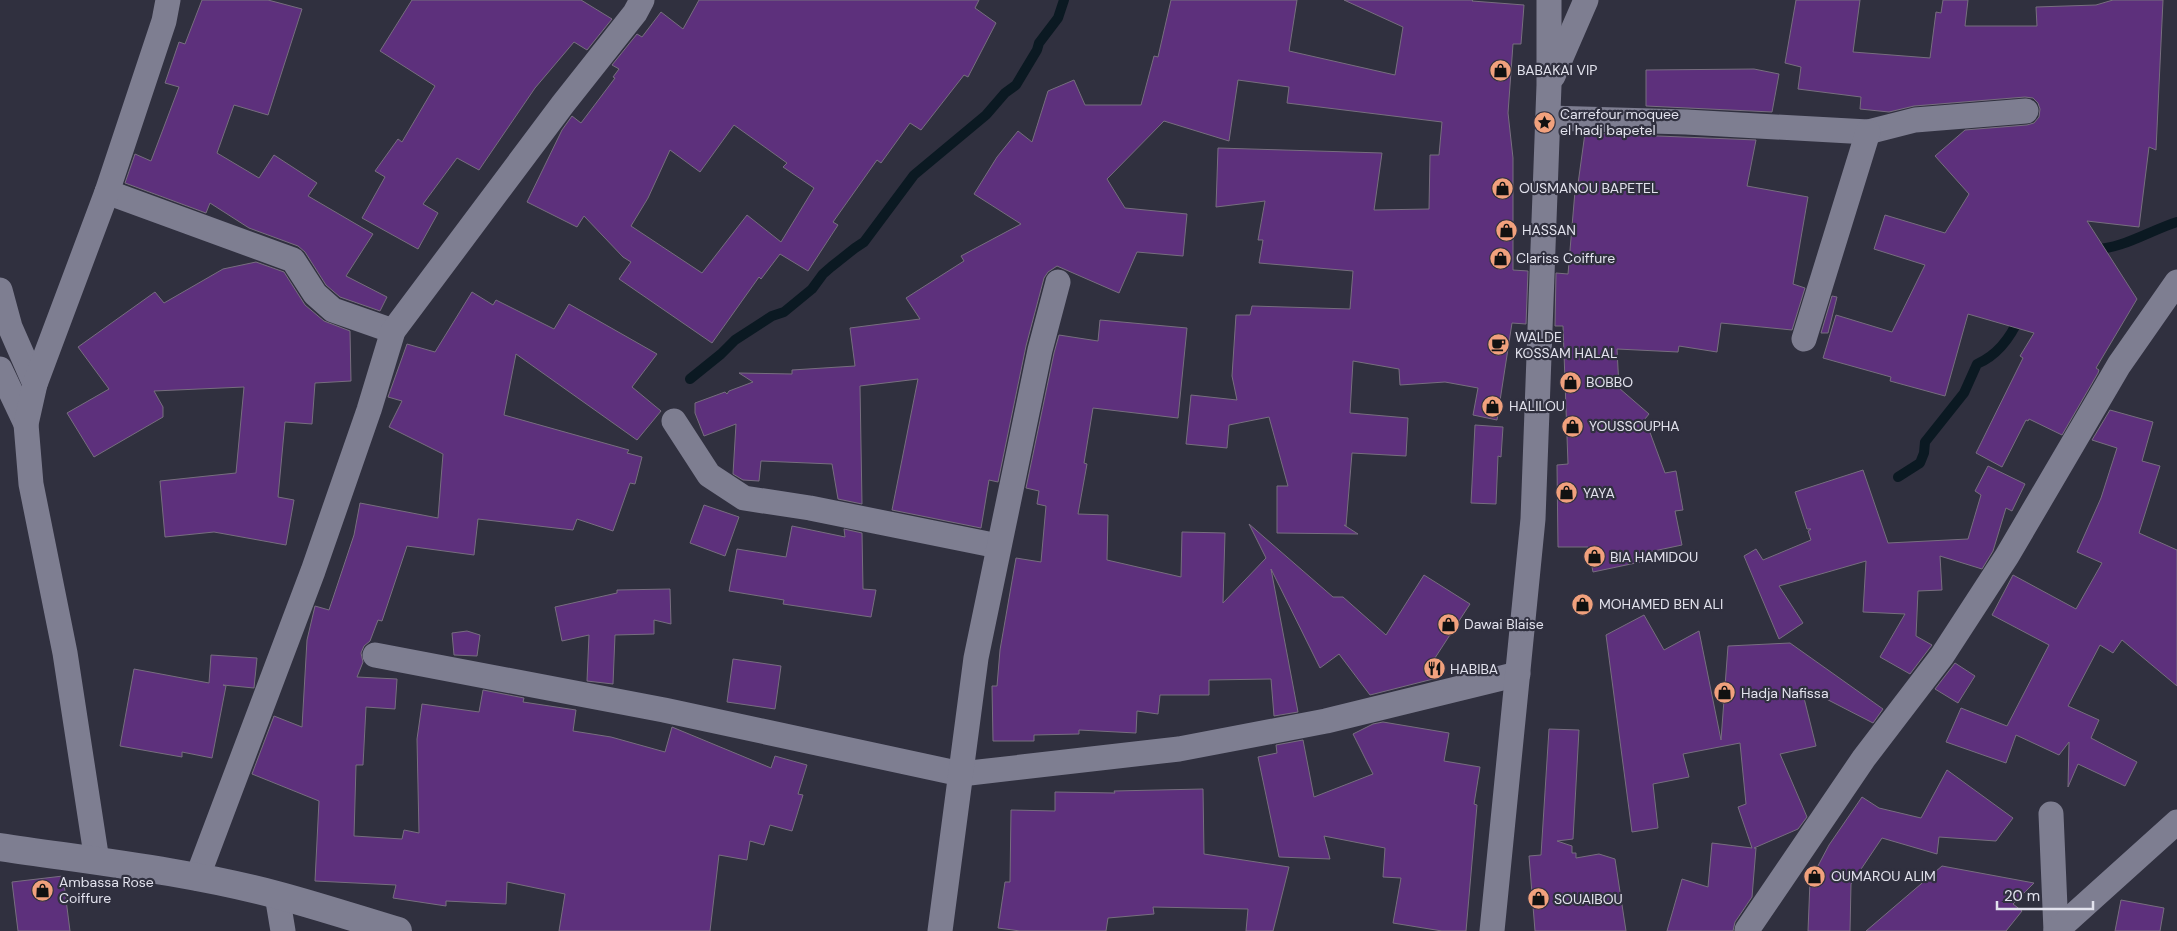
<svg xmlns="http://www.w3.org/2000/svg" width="2177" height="931" font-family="'DM Sans',sans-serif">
<rect width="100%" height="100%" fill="#30303f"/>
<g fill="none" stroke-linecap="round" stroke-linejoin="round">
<g stroke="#0b1922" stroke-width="10">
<path d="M2094 249C2120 250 2151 230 2177 222"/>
<path d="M690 379 721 354 735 340 772 316 784 312 812 289 823 274 831 267 855 248 864 242 914 175 986 115 1005 93 1016 85 1037 50 1039 43 1058 18 1064 0"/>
<path d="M1898 477 1920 463 1924 453 1925 442 1964 393 1977 364C1998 355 2011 337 2020 316"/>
</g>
</g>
<g fill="#5d307c" stroke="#776e7f" fill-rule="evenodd">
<path d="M202 0H268L302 9 268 115 234 105 217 153 259 178 274 155 317 183 308 196 373 234 346 276 387 297 380 311 340 297 326 285 305 252 298 246 249 228 210 203 206 213 125 183 135 154 151 161 179 87 165 83 179 42 185 44Z"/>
<path d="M412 0H581L612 19 587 50 574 42 535 88 479 170 457 158 423 204 438 213 418 249 362 218 385 177 375 171 398 139 402 142 435 86 380 51Z"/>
<path d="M699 0H979L975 8 996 23 968 77 964 75 921 130 910 123 881 163 877 160 833 222 838 225 808 271 780 254 761 279 759 277 712 343 619 279 631 262 623 257 584 216 577 227 527 202 562 130 572 116 581 123 615 78 613 77 619 69 612 65 637 34 642 37 661 12 683 29ZM734 125 787 163 783 167 814 188 781 242 747 215 702 273 631 226 648 198 670 150 700 172Z"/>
<path d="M1171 0H1297L1289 51 1395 75 1403 27 1344 0H1473L1472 1 1524 5 1521 44H1513L1508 113 1513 158V270L1528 271 1526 324 1512 323 1497 420 1473 415 1478 388 1445 382 1400 385 1399 369 1353 361 1350 413 1408 418 1406 456 1352 453 1346 526 1344 525 1358 534 1277 533V486H1288L1269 417 1229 425 1227 448 1186 444 1191 395 1237 400 1232 376 1236 315H1250L1252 306 1350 309 1353 271 1259 263 1263 240H1258L1265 201 1216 207 1218 148 1382 153 1374 210 1429 209 1430 155H1439L1442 122 1287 103 1289 87 1238 80 1229 141 1164 121 1107 179 1125 208 1187 214 1183 256 1137 252 1119 293 1057 266 1048 272 1044 278 1026 346 998 482 989 480 981 528 892 510 918 379 860 386 862 504 838 499 832 464 761 461 759 481 743 480 733 474 736 424 704 436 695 413V403L725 392 727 394 729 391 753 382 739 373 792 374V370L855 366 850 328 920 319 906 298 964 261 961 256 1021 224 974 194 997 157 1018 131 1032 142 1048 91 1074 80 1085 105H1141L1154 56 1158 57Z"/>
<path d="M1796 0H1860L1853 52 1930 58 1936 12 1941 13 1943 0H1968L1965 26H2037L2036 7 2096 5 2113 0H2163L2156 150 2149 147 2139 227 2087 221 2137 299 2096 368 2099 370 2098 373 2062 435 2029 419 2028 421 2026 420 2002 467 1976 453 2023 358 2020 356 2034 333 1968 314 1945 396 1890 381 1891 377 1823 358 1836 315 1892 332 1925 265 1874 249 1885 215 1945 233 1969 194 1935 156 1965 130 2027 125 2034 123 2039 117 2040 109 2038 103 2033 98 2025 97 1914 106 1889 112 1860 109 1861 97 1798 89 1801 67 1785 63Z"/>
<path d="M1754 69 1779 74 1772 112 1646 106V70Z"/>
<path d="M1585 133 1756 140 1747 186 1808 197 1793 284 1805 288 1792 330 1721 323 1717 352 1679 346 1678 352 1617 349 1619 388 1649 414 1645 419 1665 473 1676 471 1683 510 1675 511 1682 545 1649 552 1650 560 1593 572 1588 547H1558L1557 465 1568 464 1563 326H1555L1556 273 1568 274 1575 191H1577Z"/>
<path d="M256 262 284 272 305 305 324 321 350 331 351 381 315 383 312 424 285 422 278 497 294 500 286 545 214 532 165 537 160 481 236 473 244 387 154 391 163 407V417L94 457 67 413 109 389 78 347 155 292 164 303 223 269Z"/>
<path d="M472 292 493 305 496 300 554 329 569 304 657 354 632 387 661 411 637 440 516 354 504 415 629 450 627 453 642 457 635 484 630 483 613 531 577 519 573 530 478 519 474 555 407 546 382 621 378 620 370 641 364 646 361 653 363 662 357 677 397 679 395 709 366 707 363 765H356L354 836 402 839 404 830 419 833 417 739 422 704 479 712 483 690 524 698 523 702 576 710 573 731 611 737 665 752 672 727 771 768 775 756 807 765 798 794 803 795 792 831 770 825 764 845 750 841 747 860 719 855 710 931H559L565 894 507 882 506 904 446 901V906L393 898 396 885 315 881 319 801 252 774 274 716 302 727 307 640 315 606 329 610 354 535 360 503 438 518 443 454 389 427 402 401 388 397 407 344 435 352Z"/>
<path d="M1832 296 1837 297 1828 333H1821Z"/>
<path d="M1100 320 1187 328 1178 418 1093 408 1084 463 1087 464 1078 514 1108 515 1107 560 1181 577 1182 532 1225 533 1223 603 1266 558 1249 524 1333 597H1343L1386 635 1424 575 1470 604 1433 661 1441 677 1370 695 1339 654 1320 668 1271 569 1298 712 1274 716 1271 679 1209 680V695H1160L1158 714 1137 711 1136 733 1079 730V734L1034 735V741H993L992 686H997L1000 650 1016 558 1041 562 1046 506 1037 504 1039 491 1026 488 1054 353 1059 335 1098 341Z"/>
<path d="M2110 410 2153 422 2142 461 2160 466 2139 533 2177 550V686L2122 640 2113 653 2100 645 2068 706 2099 720 2091 738 2137 762 2125 786 2078 764 2068 787 2069 742 2059 755 2016 735 2006 763 1946 742 1961 708 2007 726 2049 645 1992 615 2013 575 2076 609 2102 563 2077 552 2101 498 2117 448 2092 440Z"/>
<path d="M1475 425 1503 427 1501 457 1498 456 1496 504 1471 503Z"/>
<path d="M1988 466 2025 484 2012 511 2006 508 1993 551 1982 569 1940 556 1942 590 1918 591 1916 636 1932 645 1910 674 1880 657 1905 614 1863 612 1866 561 1779 586 1803 623 1779 639 1744 556 1756 549 1763 560 1811 540 1808 531 1811 529H1807L1795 492 1863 470 1888 543 1968 539 1981 495 1975 491Z"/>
<path d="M704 505 739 517 725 556 690 543Z"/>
<path d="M792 526 845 537 844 529 862 533 863 589 876 590 871 617 783 604 784 600 729 591 737 549 786 557Z"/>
<path d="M670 589 671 624 654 620V634L615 635 613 684 587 681 589 635 562 641 555 607 617 593V590Z"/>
<path d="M1644 615 1664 650 1699 631 1721 740 1728 646 1790 643 1883 709 1873 723 1801 686 1816 746 1780 754 1807 817 1798 829 1754 848H1756L1752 897 1735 922 1733 931H1667L1682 879 1708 887 1712 843 1752 848 1738 807 1746 804 1740 743 1683 754 1689 777 1653 784 1658 828 1632 832 1606 635Z"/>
<path d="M467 631 480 635 477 656 454 655 452 633Z"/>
<path d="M211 655 257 658 254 688 223 685 226 686 212 758 182 752V757L120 746 134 669 209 683Z"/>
<path d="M733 659 781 666 775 709 727 702Z"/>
<path d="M1955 663 1975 676 1958 703 1935 689Z"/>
<path d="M1383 722 1449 733 1444 761 1480 767 1474 804 1477 805 1466 931H1442L1393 923 1401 878 1383 877 1385 848 1324 836 1330 859 1279 857 1258 757 1277 753 1276 745 1303 740 1314 797 1373 774 1353 734 1373 724Z"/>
<path d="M1549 729 1579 730 1573 839 1557 841 1572 846V853H1576V858L1599 854 1615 859 1626 931H1535L1529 856 1541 855Z"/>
<path d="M1947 770 2013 818 1996 841 1939 837 1937 854 1882 838 1851 884 1850 931H1808L1810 881 1829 845 1862 797 1879 808 1921 818Z"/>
<path d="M1203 789 1204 854 1289 867 1273 931H1246L1248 909 1153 907 1154 914 1108 918 1106 931H1020L998 928 1005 882H1010L1011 810 1055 811V792L1115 793 1114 791Z"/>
<path d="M1942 866 2034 883 2013 904 2022 911 2006 931H1866Z"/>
<path d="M63 876 70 931H18L12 882Z"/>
<path d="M2121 900 2164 908 2160 931H2115Z"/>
</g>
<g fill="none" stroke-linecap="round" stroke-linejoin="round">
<g stroke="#7e7e91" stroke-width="25">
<path d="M1553 76 1586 0"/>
<path d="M1548 118 1686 122 1868 132 1915 120 2026 111"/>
<path d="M107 192 293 260 315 294 333 310 393 331"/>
<path d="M0 290 10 327 35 384"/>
<path d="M1804 339 1868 132"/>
<path d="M0 369 26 424"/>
<path d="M674 421 709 475 744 498 810 508 998 546"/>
<path d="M375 655 664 710 961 774 1179 749 1326 721 1518 674"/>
<path d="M2051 814 2056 931"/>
<path d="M97 861 65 653 31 484 26 424 35 384 107 192 164 21 168 0"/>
<path d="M197 878 313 571 369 410 393 331 563 104 635 13 642 0"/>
<path d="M277 895 283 931"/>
<path d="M1747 930 1864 758 1942 656 2007 556 2119 365 2177 282"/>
<path d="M940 931 976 658 1040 350 1058 282"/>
<path d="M1492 931 1533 519 1549 85V0"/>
<path d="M2056 931 2177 822"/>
</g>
<path stroke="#7e7e91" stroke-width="28" d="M0 847C93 861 187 871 277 895 318 906 358 919 398 931"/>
</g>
<defs>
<symbol id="shop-disc" viewBox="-11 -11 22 22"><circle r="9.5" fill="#f1a17d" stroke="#30303f"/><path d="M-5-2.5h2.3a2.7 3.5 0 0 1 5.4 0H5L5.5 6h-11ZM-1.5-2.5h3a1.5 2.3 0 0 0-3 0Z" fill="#111"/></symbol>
<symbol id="sight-disc" viewBox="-11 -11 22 22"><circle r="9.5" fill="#f1a17d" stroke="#30303f"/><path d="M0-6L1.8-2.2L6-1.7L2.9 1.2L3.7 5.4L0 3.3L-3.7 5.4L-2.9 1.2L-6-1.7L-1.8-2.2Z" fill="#111"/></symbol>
<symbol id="cafe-disc" viewBox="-11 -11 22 22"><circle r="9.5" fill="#f1a17d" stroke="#30303f"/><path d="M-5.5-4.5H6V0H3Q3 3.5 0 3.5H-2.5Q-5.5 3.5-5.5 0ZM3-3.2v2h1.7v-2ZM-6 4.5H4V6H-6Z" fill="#111"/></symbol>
<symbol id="restaurant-disc" viewBox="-11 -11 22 22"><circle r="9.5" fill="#f1a17d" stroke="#30303f"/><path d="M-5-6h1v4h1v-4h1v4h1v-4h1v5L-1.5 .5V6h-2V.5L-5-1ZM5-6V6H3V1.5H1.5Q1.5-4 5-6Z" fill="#111"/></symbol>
</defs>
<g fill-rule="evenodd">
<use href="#shop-disc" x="1488" y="58" width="25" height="25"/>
<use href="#sight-disc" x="1532" y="110" width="25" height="25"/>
<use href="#shop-disc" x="1490" y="176" width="25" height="25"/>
<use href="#shop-disc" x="1494" y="218" width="25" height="25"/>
<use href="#shop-disc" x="1488" y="246" width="25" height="25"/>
<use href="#cafe-disc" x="1486" y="332" width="25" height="25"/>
<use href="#shop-disc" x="1558" y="370" width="25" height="25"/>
<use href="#shop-disc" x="1480" y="394" width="25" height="25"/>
<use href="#shop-disc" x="1560" y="414" width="25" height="25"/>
<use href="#shop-disc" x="1554" y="480" width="25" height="25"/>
<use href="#shop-disc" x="1582" y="544" width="25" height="25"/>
<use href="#shop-disc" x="1570" y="592" width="25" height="25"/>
<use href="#shop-disc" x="1436" y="612" width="25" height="25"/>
<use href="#restaurant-disc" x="1422" y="656" width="25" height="25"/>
<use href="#shop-disc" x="1712" y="680" width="25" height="25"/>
<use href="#shop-disc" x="1802" y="864" width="25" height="25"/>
<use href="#shop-disc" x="30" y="878" width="25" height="25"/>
<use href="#shop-disc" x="1526" y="886" width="25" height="25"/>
</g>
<g text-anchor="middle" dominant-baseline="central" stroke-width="4.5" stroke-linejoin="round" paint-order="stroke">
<g font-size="14" fill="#e2e2ed" stroke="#30303f" text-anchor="start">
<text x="1517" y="70">BABAKAI VIP</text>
<text x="1560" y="114">Carrefour moquee<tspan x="1560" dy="16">el hadj bapetel</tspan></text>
<text x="1519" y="188">OUSMANOU BAPETEL</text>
<text x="1522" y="230">HASSAN</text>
<text x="1516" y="258">Clariss Coiffure</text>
<text x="1515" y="337">WALDE<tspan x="1515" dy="16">KOSSAM HALAL</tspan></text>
<text x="1586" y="382">BOBBO</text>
<text x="1509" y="406">HALILOU</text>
<text x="1589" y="426">YOUSSOUPHA</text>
<text x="1583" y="493">YAYA</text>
<text x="1610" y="557">BIA HAMIDOU</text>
<text x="1599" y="604">MOHAMED BEN ALI</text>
<text x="1464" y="624">Dawai Blaise</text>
<text x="1450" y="669">HABIBA</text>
<text x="1741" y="693">Hadja Nafissa</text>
<text x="1831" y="876">OUMAROU ALIM</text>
<text x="59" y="882">Ambassa Rose<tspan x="59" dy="16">Coiffure</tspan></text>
<text x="1554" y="899">SOUAIBOU</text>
</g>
</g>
<path d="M1997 901v8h96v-8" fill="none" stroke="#e2e2ed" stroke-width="2.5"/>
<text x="2004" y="901" font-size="15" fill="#e2e2ed" stroke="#30303f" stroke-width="4" paint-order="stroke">20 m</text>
</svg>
